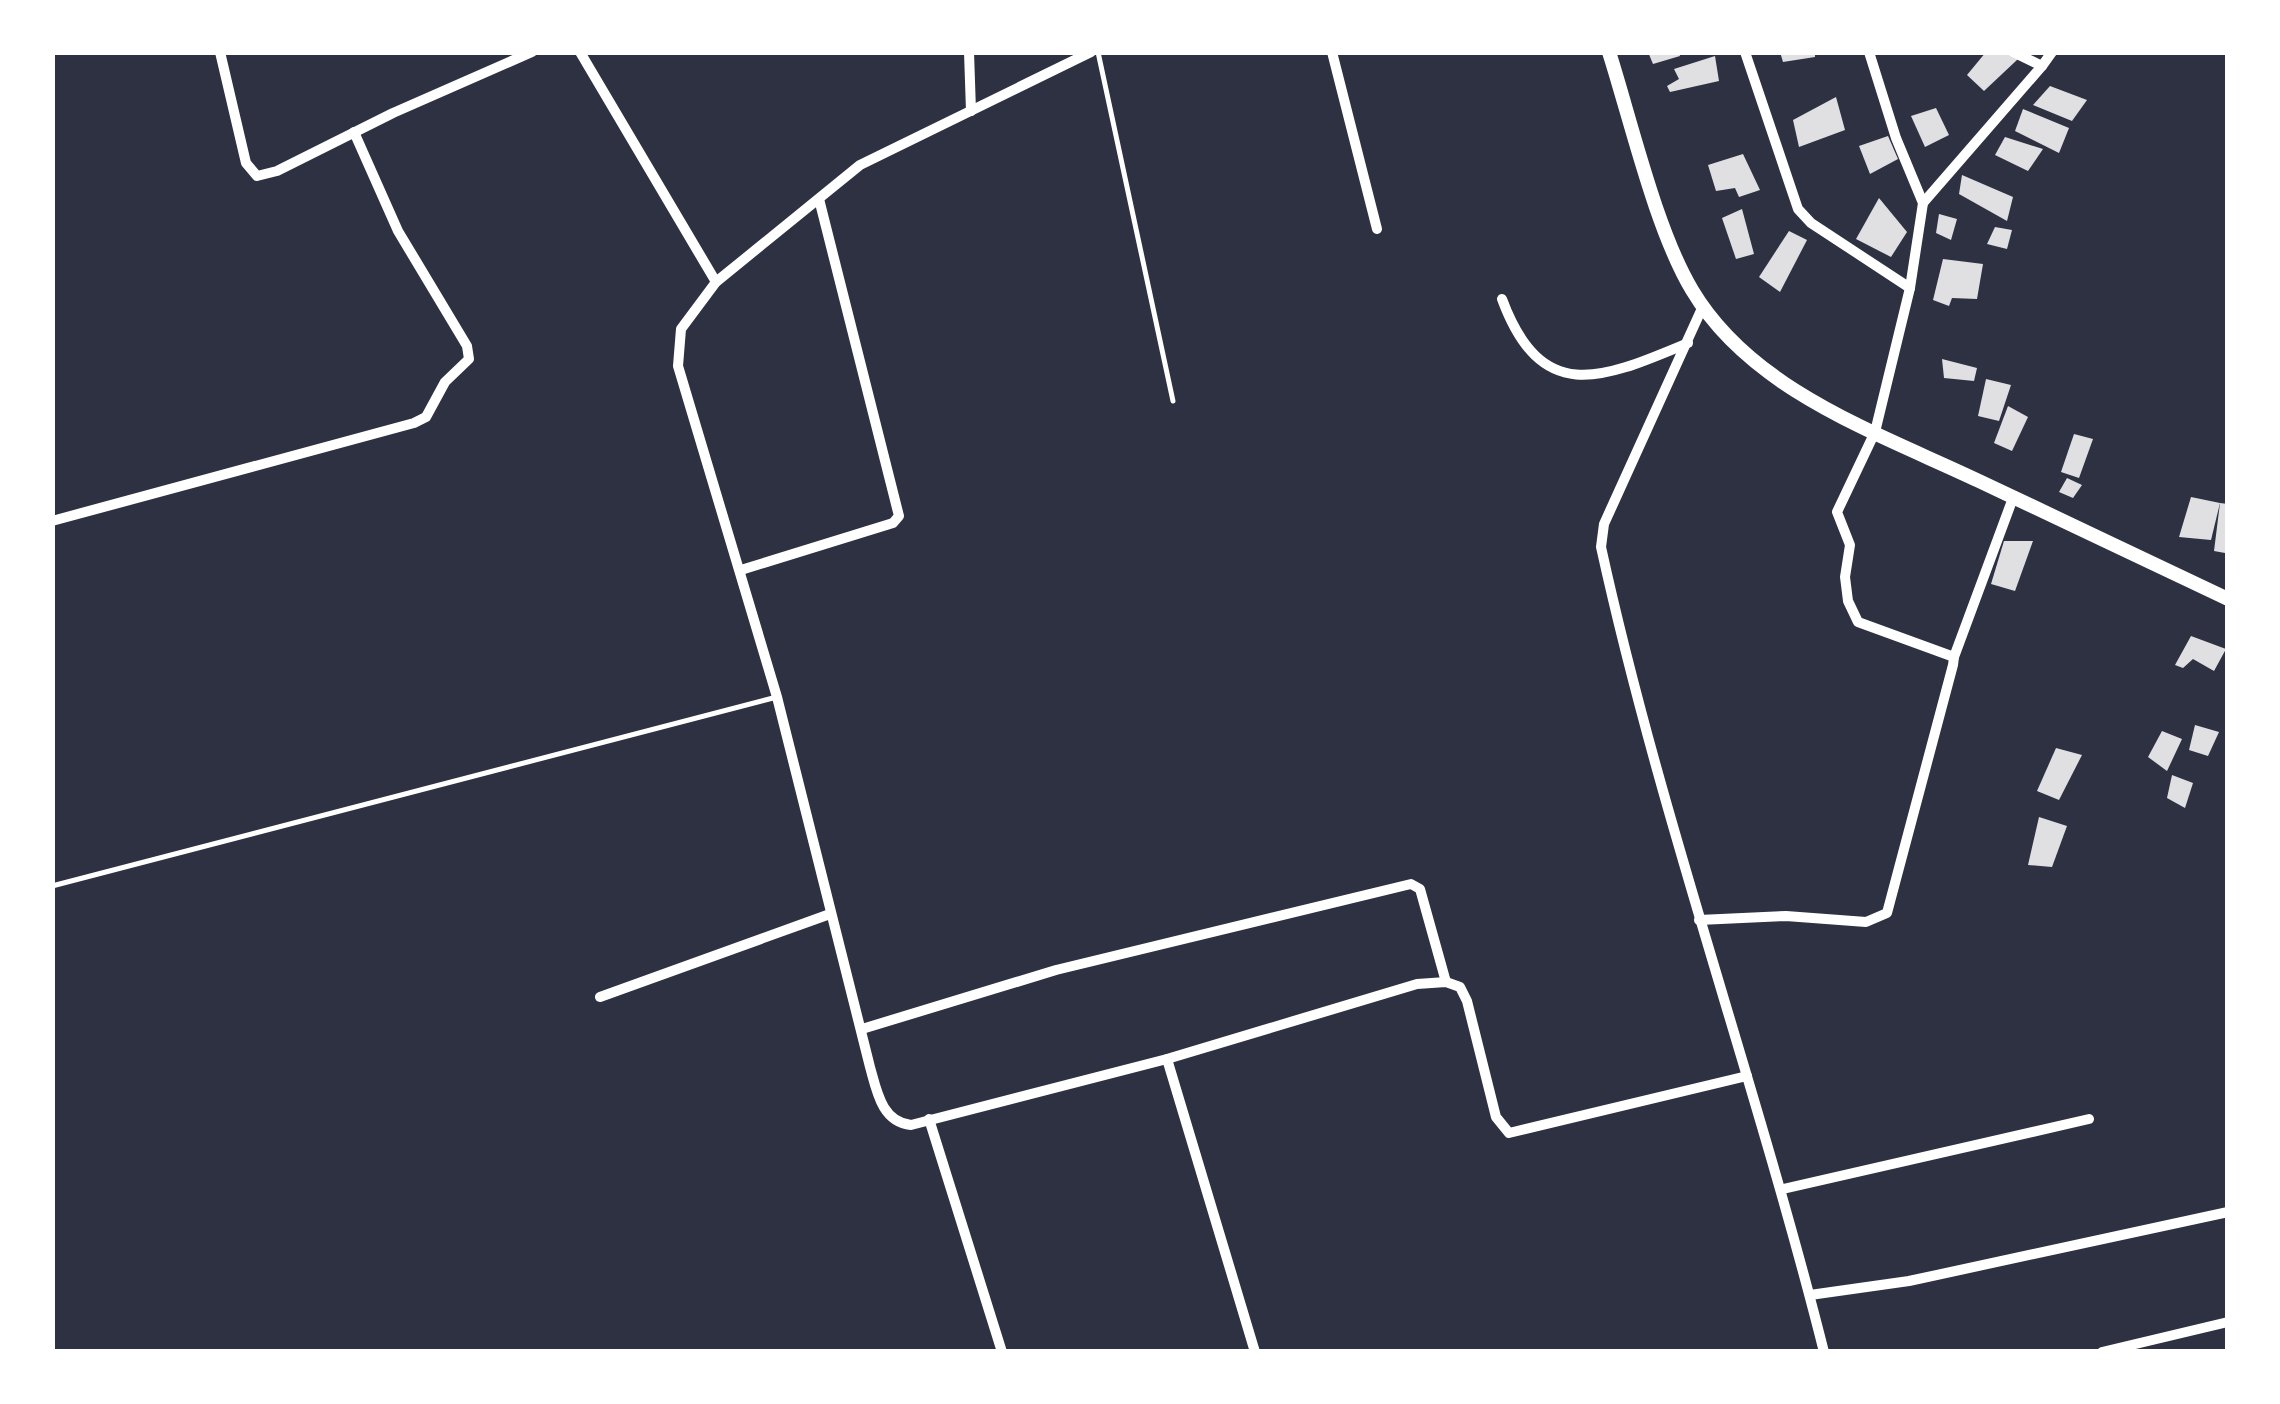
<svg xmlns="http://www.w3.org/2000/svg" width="2280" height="1404" font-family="'Fira Sans',sans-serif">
<rect width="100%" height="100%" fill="#2d3142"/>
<g fill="#e0e0e3">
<path d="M1648 52H1679L1680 56 1653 64Z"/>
<path d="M1780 52H1815V57L1783 62Z"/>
<path d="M1986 52H2008L2018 59 1984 91 1967 75Z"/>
<path d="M1715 56 1719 81 1670 92 1667 86 1679 79 1674 69Z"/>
<path d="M2050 86 2087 100 2072 121 2033 105Z"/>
<path d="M1836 97 1845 130 1799 147 1793 120Z"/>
<path d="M1936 108 1949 135 1925 147 1911 116Z"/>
<path d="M2023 109 2069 128 2059 153 2015 131Z"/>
<path d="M1888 136 1898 159 1870 174 1859 146Z"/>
<path d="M2005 137 2043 149 2028 171 1995 155Z"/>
<path d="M1743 154 1760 190 1739 197 1735 188 1716 191 1708 165Z"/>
<path d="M1962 175 2013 197 2007 221 1959 194Z"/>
<path d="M1879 198 1907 232 1891 257 1856 239Z"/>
<path d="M1742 209 1754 254 1736 259 1722 218Z"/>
<path d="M1939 214 1957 219 1951 240 1936 233Z"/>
<path d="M1995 227 2012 230 2007 249 1987 244Z"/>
<path d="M1789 231 1807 240 1780 292 1759 277Z"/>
<path d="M1943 259 1983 264 1977 299 1952 298 1949 306 1933 300Z"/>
<path d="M1942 359 1977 368 1974 381 1944 378Z"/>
<path d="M1986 379 2011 385 1999 421 1978 416Z"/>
<path d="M2008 406 2028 417 2012 451 1994 443Z"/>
<path d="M2074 434 2093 439 2079 478 2061 472Z"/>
<path d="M2067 478 2082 485 2073 498 2059 492Z"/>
<path d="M2191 497 2220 503 2211 540 2179 537Z"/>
<path d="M2220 503 2228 504 2225 553 2214 551Z"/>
<path d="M2004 541H2033L2015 591 1991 584Z"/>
<path d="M2191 636 2226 649 2214 671 2193 659 2183 668 2175 665Z"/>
<path d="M2195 725 2219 732 2208 756 2189 750Z"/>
<path d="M2162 731 2182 739 2167 771 2148 757Z"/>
<path d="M2056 748 2082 755 2059 800 2037 791Z"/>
<path d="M2172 775 2193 783 2185 808 2167 798Z"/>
<path d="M2039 817 2067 826 2052 867 2028 865Z"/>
</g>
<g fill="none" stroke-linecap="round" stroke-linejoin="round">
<g stroke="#fff" stroke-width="5">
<path d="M1098 52 1173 401"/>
<path d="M52 886 777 697"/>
</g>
<g stroke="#fff" stroke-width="10">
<path d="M220 52 246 163 257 176 277 171 393 113 532 52"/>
<path d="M580 52 716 282"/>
<path d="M969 52 971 111"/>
<path d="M1091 52 860 165 716 282 681 329 678 366 777 697 870 1067C877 1092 882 1122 911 1125L1167 1059 1417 984 1446 982 1460 987 1467 1001 1496 1117 1509 1133 1747 1076"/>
<path d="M1332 52 1377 229"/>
<path d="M1745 52 1798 209 1811 223 1910 288"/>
<path d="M2042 66 2052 52"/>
<path d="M1923 203 2042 66 2013 52"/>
<path d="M1502 299C1542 407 1604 378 1688 343"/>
<path d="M1703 306 1604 524 1601 547C1661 820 1756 1082 1824 1352"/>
<path d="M52 521 414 423 426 417 445 382 469 359 467 346 398 231 354 132"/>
<path d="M741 570 893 523 899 516 819 199"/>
<path d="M1954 657 2013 498"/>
<path d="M1699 920 1786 916 1866 922 1887 913 1953 665 1954 657 1858 622 1848 601 1845 577 1850 545 1837 512 1875 432 1910 288 1923 203 1896 138 1869 52"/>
<path d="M600 997 830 914"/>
<path d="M862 1029 1056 970 1411 884 1420 889 1446 982"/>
<path d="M1167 1059 1255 1352"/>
<path d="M929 1119 1002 1352"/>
<path d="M1783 1189 2089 1119"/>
<path d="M1810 1295 1909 1281 2228 1212"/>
<path d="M2102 1352 2228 1322"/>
</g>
<path stroke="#fff" stroke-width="14" d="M1609 52C1631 121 1656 230 1692 290 1752 391 1878 433 1979 481 2062 521 2145 559 2228 599"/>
</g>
<rect width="2280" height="1404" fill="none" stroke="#ffffff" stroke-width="110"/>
</svg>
